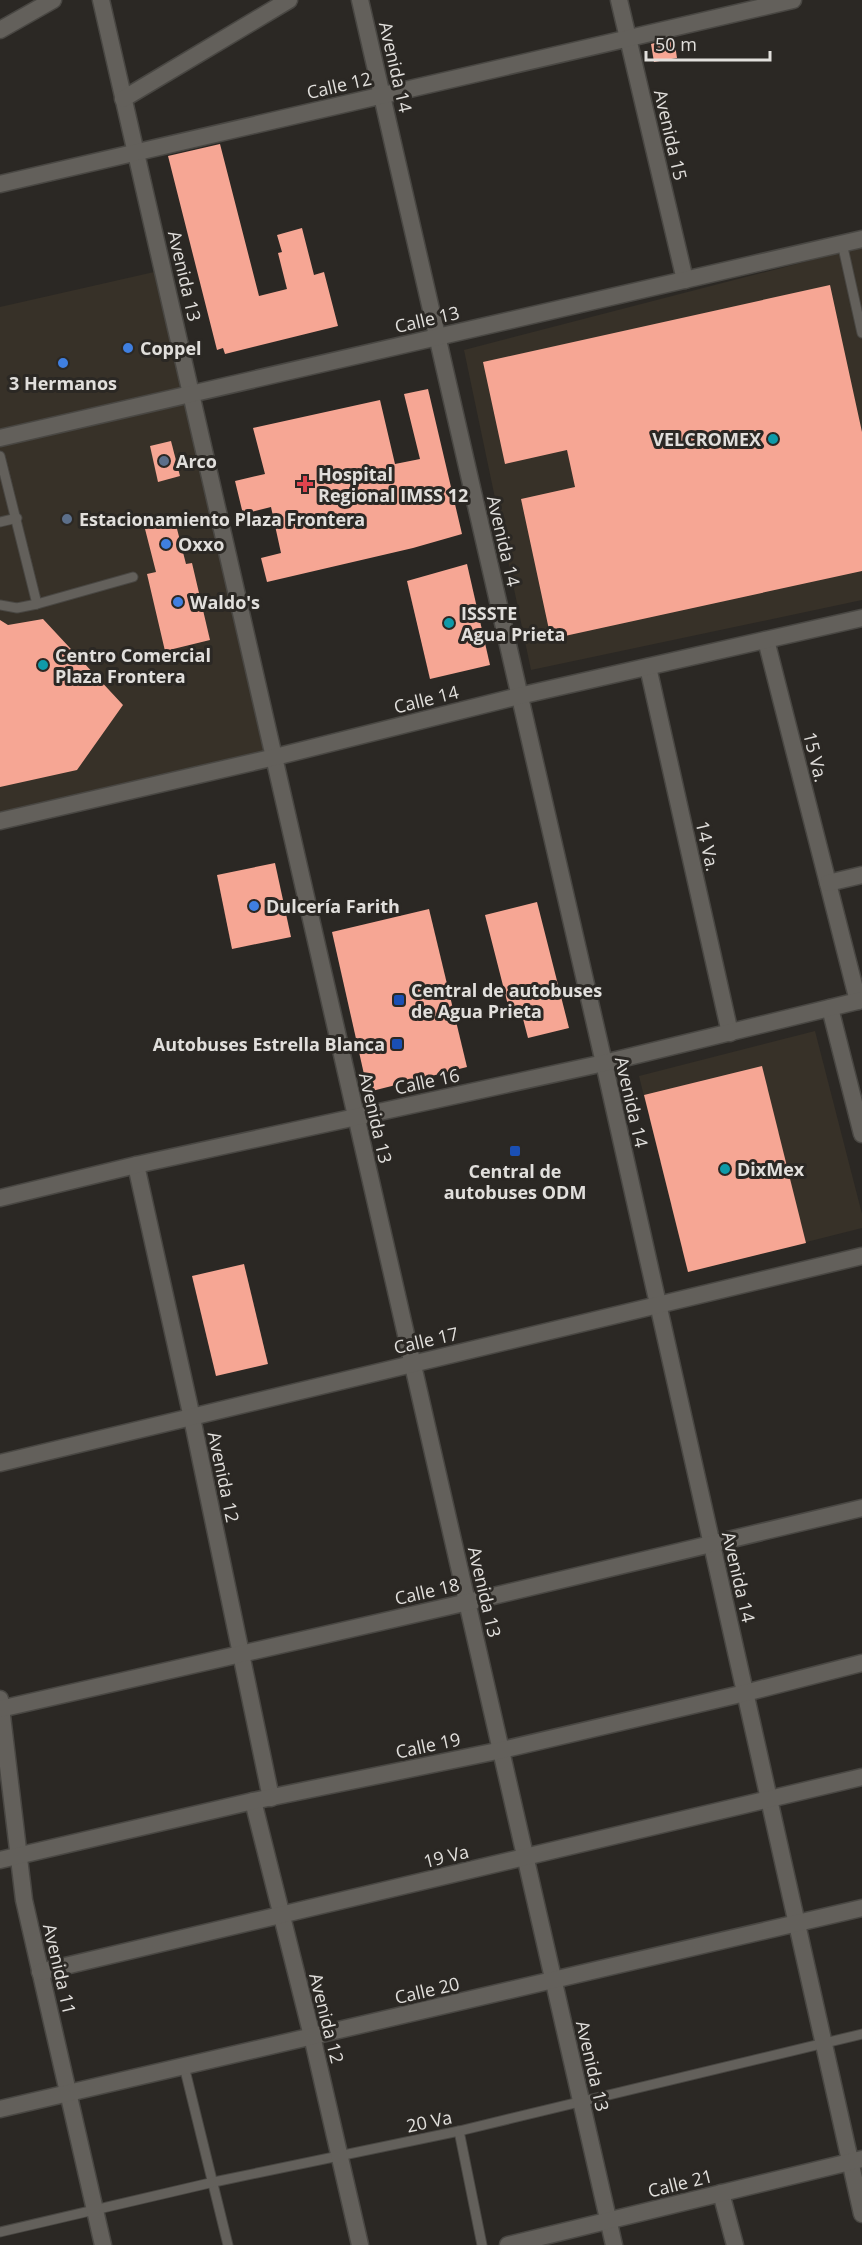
<svg xmlns="http://www.w3.org/2000/svg" width="862" height="2245" font-family="'Open Sans',sans-serif">
<rect width="100%" height="100%" fill="#2b2824"/>
<g fill="#373128">
<path d="M862 247V600L531 670 464 350Z"/>
<path d="M163 270 275 757 0 821V307Z"/>
<path d="M815 1031 862 1214V1228L688 1272 639 1076Z"/>
</g>
<g fill="#f6a694">
<path d="M674 38 677 58 654 62 651 44Z"/>
<path d="M220 144 259 296 287 289 278 253 282 252 277 235 302 228 314 275 324 272 338 326 225 354 223 348 217 350 168 156Z"/>
<path d="M830 285 862 432V571L551 639 521 499 575 487 567 450 505 464 483 362Z"/>
<path d="M428 389 462 534 413 548 267 582 261 558 281 553 271 507 243 514 235 481 265 474 253 428 380 400 395 464 420 459 404 394Z"/>
<path d="M171 441 180 476 158 482 150 446Z"/>
<path d="M175 521 186 564 192 563 210 640 165 651 147 574 156 572 145 529Z"/>
<path d="M467 564 490 665 430 679 407 581Z"/>
<path d="M43 619 123 705 77 770 0 787V620L8 625Z"/>
<path d="M275 863 291 937 232 949 217 875Z"/>
<path d="M537 902 569 1028 528 1038 522 1015 511 1017 485 915Z"/>
<path d="M429 909 467 1067 368 1092 332 932Z"/>
<path d="M762 1066 806 1243 688 1272 644 1095Z"/>
<path d="M244 1264 268 1364 216 1376 192 1276Z"/>
</g>
<g fill="none" stroke-linecap="round" stroke-linejoin="round">
<defs>
<g id="service">
<path d="M842 243 862 333"/>
<path d="M0 456 37 604"/>
<path d="M0 522 17 518"/>
<path d="M0 605 17 608 37 604 133 577"/>
<path d="M184 2066 228 2245"/>
<path d="M459 2131 482 2245"/>
<path d="M0 2232 214 2182 459 2131 862 2034"/>
</g>
<g id="minor">
<path d="M101 0 614 2245"/>
<path d="M360 0 604 1063 862 2214"/>
<path d="M619 0 685 280"/>
<path d="M0 30 53 0"/>
<path d="M123 99 289 0"/>
<path d="M0 184 793 0"/>
<path d="M766 640 858 1001"/>
<path d="M648 667 730 1033"/>
<path d="M0 821 275 757 519 696 862 618"/>
<path d="M828 883 862 875"/>
<path d="M830 1008 862 1134"/>
<path d="M136 1165 192 1418 271 1798"/>
<path d="M0 1463 862 1256"/>
<path d="M0 1699 24 1900 103 2245"/>
<path d="M253 1801 312 2036 360 2245"/>
<path d="M0 1860 253 1801 502 1750 745 1693 862 1663"/>
<path d="M40 1972 862 1777"/>
<path d="M0 2109 862 1908"/>
<path d="M721 2193 735 2245"/>
<path d="M508 2245 862 2159"/>
</g>
<g id="tertiary">
<path d="M0 438 862 239"/>
<path d="M0 1198 136 1165 604 1063 862 1000"/>
<path d="M0 1709 468 1602 862 1508"/>
</g>
</defs>
<use href="#service" stroke="#494743" stroke-width="11"/>
<use href="#minor" stroke="#494743" stroke-width="19"/>
<use href="#tertiary" stroke="#494743" stroke-width="19"/>
<use href="#service" stroke="#63605b" stroke-width="9"/>
<use href="#minor" stroke="#63605b" stroke-width="16"/>
<use href="#tertiary" stroke="#63605b" stroke-width="16"/>
</g>
<g fill="#3f7fe0" stroke="#2b2824" stroke-width="2">
<circle cx="128" cy="348" r="6"/>
<circle cx="63" cy="363" r="6"/>
<circle cx="166" cy="544" r="6"/>
<circle cx="178" cy="602" r="6"/>
<circle cx="254" cy="906" r="6"/>
</g>
<g fill="#0f9aa8" stroke="#2b2824" stroke-width="2">
<circle cx="773" cy="439" r="6"/>
<circle cx="449" cy="623" r="6"/>
<circle cx="43" cy="665" r="6"/>
<circle cx="725" cy="1169" r="6"/>
</g>
<g fill="#5c6f8a" stroke="#2b2824" stroke-width="2">
<circle cx="164" cy="461" r="6"/>
<circle cx="67" cy="519" r="6"/>
</g>
<path fill="#e0444e" stroke="#2b2824" stroke-width="2" d="M302 475h6v6h6v6h-6v6h-6v-6h-6v-6h6z"/>
<g fill="#1a4fb4" stroke="#2b2824" stroke-width="2">
<rect x="393" y="994" width="12" height="12" rx="3"/>
<rect x="391" y="1038" width="12" height="12" rx="3"/>
<rect x="509" y="1145" width="12" height="12" rx="3"/>
</g>
<g text-anchor="middle" dominant-baseline="central" stroke-width="6" stroke-linejoin="round" paint-order="stroke">
<g font-size="18" fill="#e1dfdc" stroke="#2b2824">
<text transform="translate(396 67) rotate(77)">Avenida 14</text>
<text transform="translate(339 85) rotate(-13)">Calle 12</text>
<text transform="translate(671 135) rotate(77)">Avenida 15</text>
<text transform="translate(185 276) rotate(77)">Avenida 13</text>
<text transform="translate(427 319) rotate(-13)">Calle 13</text>
<text transform="translate(504 541) rotate(77)">Avenida 14</text>
<text transform="translate(426 699) rotate(-14)">Calle 14</text>
<text transform="translate(816 757) rotate(76)">15 Va.</text>
<text transform="translate(708 846) rotate(77)">14 Va.</text>
<text transform="translate(427 1081) rotate(-12)">Calle 16</text>
<text transform="translate(632 1102) rotate(77)">Avenida 14</text>
<text transform="translate(376 1118) rotate(77)">Avenida 13</text>
<text transform="translate(426 1340) rotate(-13)">Calle 17</text>
<text transform="translate(224 1477) rotate(78)">Avenida 12</text>
<text transform="translate(739 1577) rotate(77)">Avenida 14</text>
<text transform="translate(427 1591) rotate(-13)">Calle 18</text>
<text transform="translate(485 1592) rotate(77)">Avenida 13</text>
<text transform="translate(428 1745) rotate(-12)">Calle 19</text>
<text transform="translate(446 1856) rotate(-14)">19 Va</text>
<text transform="translate(60 1969) rotate(77)">Avenida 11</text>
<text transform="translate(427 1990) rotate(-13)">Calle 20</text>
<text transform="translate(327 2018) rotate(76)">Avenida 12</text>
<text transform="translate(593 2066) rotate(77)">Avenida 13</text>
<text transform="translate(429 2121) rotate(-12)">20 Va</text>
<text transform="translate(680 2183) rotate(-14)">Calle 21</text>
</g>
<g font-size="18" font-weight="bold" fill="#e1dfdc" stroke="#2b2824" text-anchor="start">
<text x="140" y="348">Coppel</text>
<text x="63" y="383" text-anchor="middle">3 Hermanos</text>
<text x="761" y="439" text-anchor="end">VELCROMEX</text>
<text x="176" y="461">Arco</text>
<text x="318" y="474">Hospital<tspan x="318" dy="21">Regional IMSS 12</tspan></text>
<text x="79" y="519">Estacionamiento Plaza Frontera</text>
<text x="178" y="544">Oxxo</text>
<text x="190" y="602">Waldo's</text>
<text x="461" y="613">ISSSTE<tspan x="461" dy="21">Agua Prieta</tspan></text>
<text x="55" y="655">Centro Comercial<tspan x="55" dy="21">Plaza Frontera</tspan></text>
<text x="266" y="906">Dulcería Farith</text>
<text x="411" y="990">Central de autobuses<tspan x="411" dy="21">de Agua Prieta</tspan></text>
<text x="385" y="1044" text-anchor="end">Autobuses Estrella Blanca</text>
<text x="737" y="1169">DixMex</text>
<text x="515" y="1171" text-anchor="middle">Central de<tspan x="515" dy="21">autobuses ODM</tspan></text>
</g>
</g>
<path d="M646 51v9h124v-9" fill="none" stroke="#e1dfdc" stroke-width="3"/>
<text x="655" y="51" font-size="18" fill="#e1dfdc" stroke="#2b2824" stroke-width="4.5" paint-order="stroke">50 m</text>
</svg>
